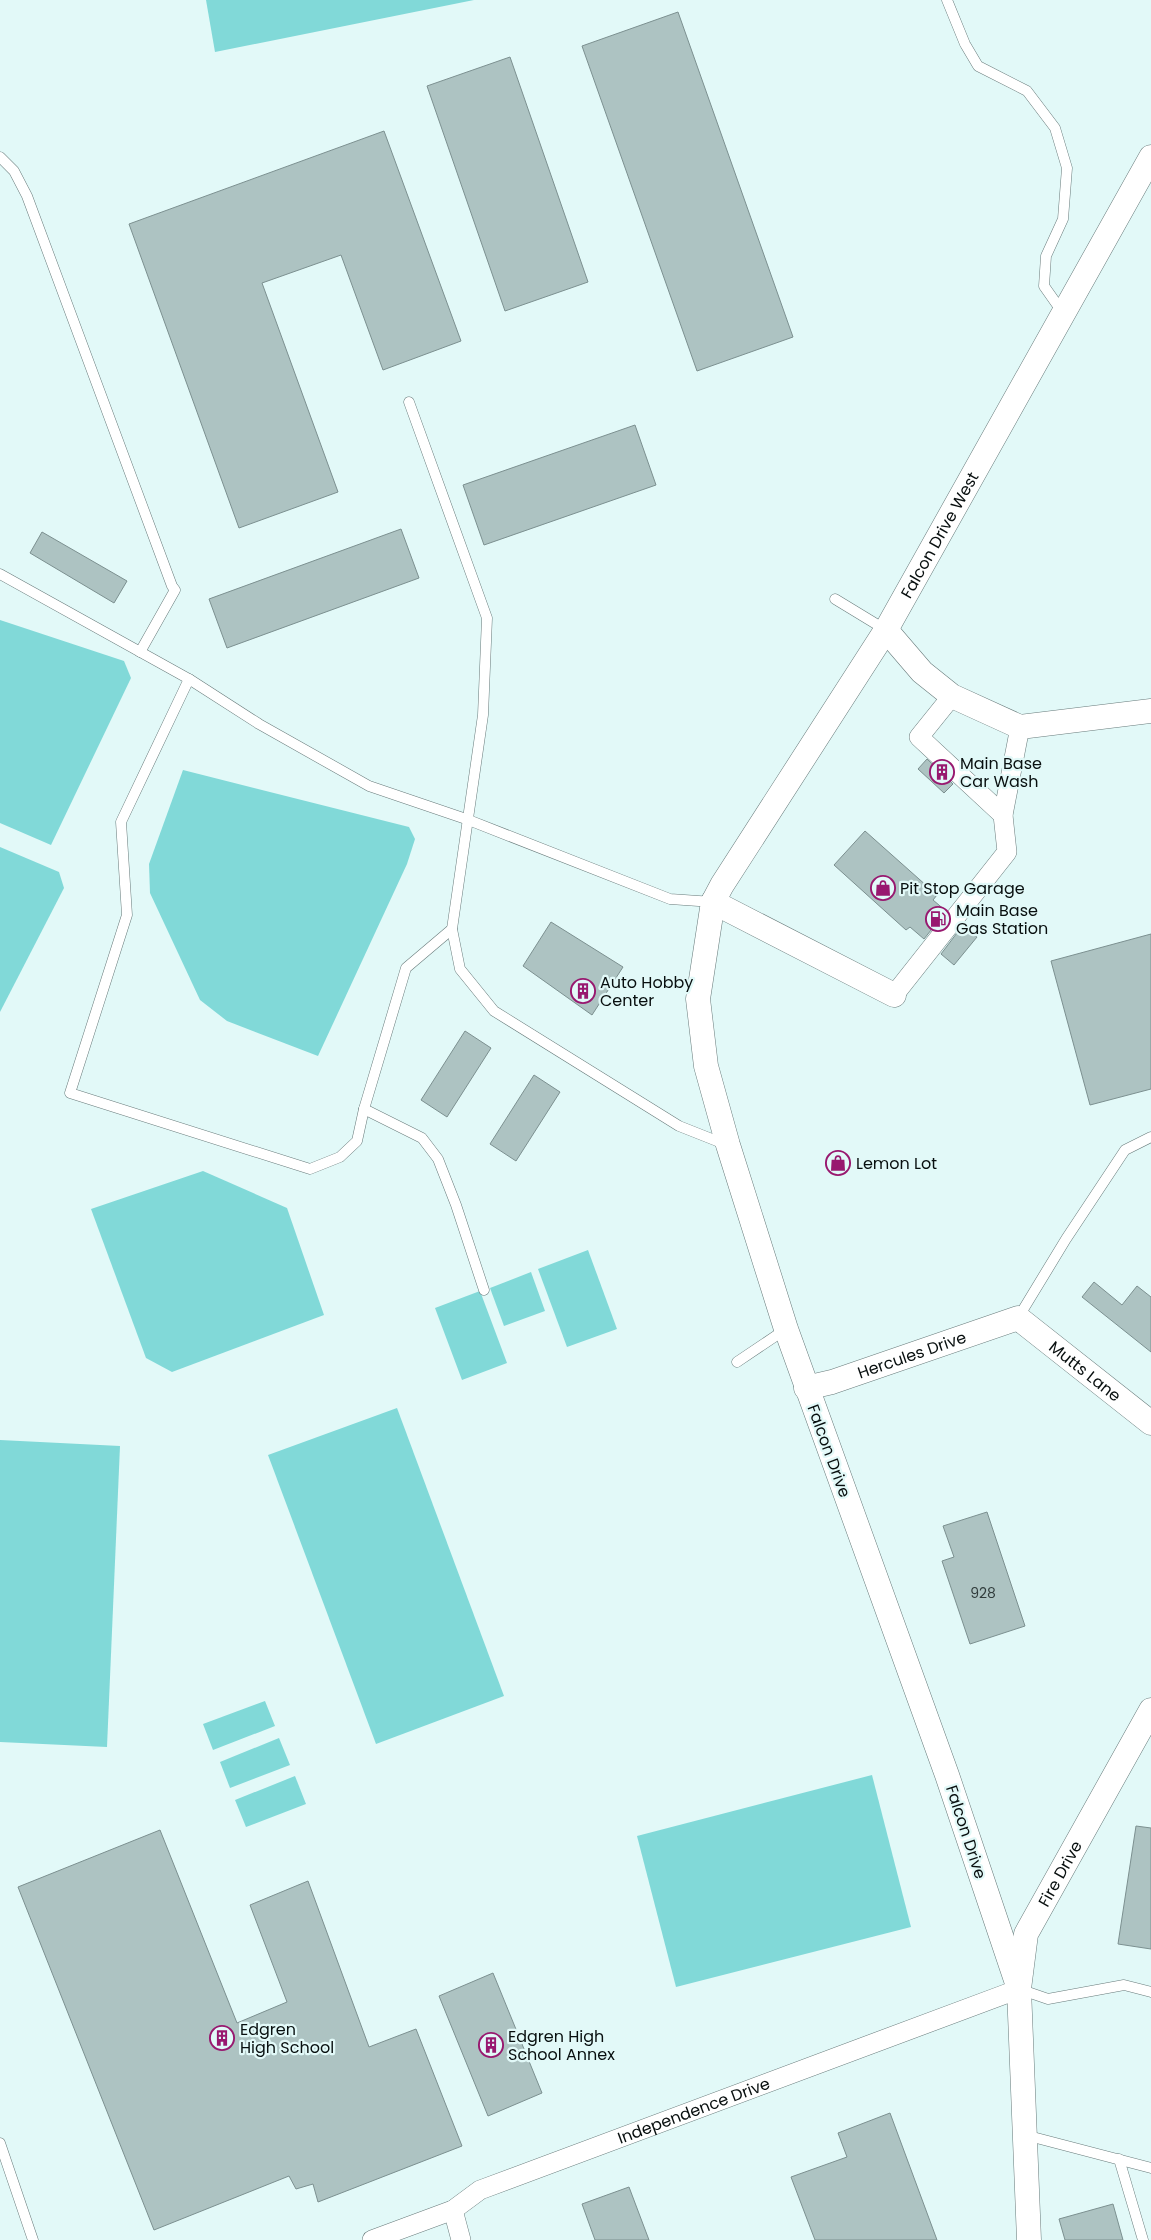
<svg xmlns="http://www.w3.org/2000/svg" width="1151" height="2240" font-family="Poppins,sans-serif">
<rect width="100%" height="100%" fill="#e2f9f8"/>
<g fill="#81d9d8">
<path d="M206 0H474L215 52Z"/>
<path d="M0 620 124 661 131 678 51 845 0 823Z"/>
<path d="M183 770 409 827 415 839 407 864 318 1056 227 1021 200 1000 150 893 149 864Z"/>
<path d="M0 847 59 872 64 888 0 1012Z"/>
<path d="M203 1171 287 1208 324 1315 172 1372 146 1358 91 1209Z"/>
<path d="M588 1250 617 1329 567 1347 538 1269Z"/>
<path d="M531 1272 545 1311 504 1326 490 1288Z"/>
<path d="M480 1291 507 1363 462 1380 435 1308Z"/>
<path d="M397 1408 504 1696 376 1744 268 1455Z"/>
<path d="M0 1440 120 1446 107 1747 0 1742Z"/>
<path d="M265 1701 275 1726 213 1750 203 1724Z"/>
<path d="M279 1738 290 1765 230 1788 220 1762Z"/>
<path d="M872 1775 911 1927 676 1987 637 1836Z"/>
<path d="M295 1776 306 1804 246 1827 235 1800Z"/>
</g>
<g fill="#adc3c2" stroke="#7c9090">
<path d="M678 12 793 337 697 371 582 46Z"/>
<path d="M510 57 588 282 505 311 427 86Z"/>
<path d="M384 131 461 341 383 370 341 255 262 283 338 492 239 528 129 224Z"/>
<path d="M635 425 656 485 484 545 463 485Z"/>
<path d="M401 529 419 578 227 648 209 599Z"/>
<path d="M42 532 127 581 114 603 30 553Z"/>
<path d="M927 759 953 784 944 793 918 769Z"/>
<path d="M865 831 937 895 933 900 946 911 924 939 910 927 906 930 834 865Z"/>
<path d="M551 922 623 967 592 1015 523 966Z"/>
<path d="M963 925 977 937 954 965 941 954Z"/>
<path d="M1151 934V1089L1090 1105 1051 961Z"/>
<path d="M465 1031 491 1048 447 1117 421 1100Z"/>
<path d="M534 1075 560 1092 516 1161 490 1144Z"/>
<path d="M1094 1282 1122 1305 1137 1286 1151 1297V1352L1082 1297Z"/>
<path d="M987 1512 1025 1626 970 1644 942 1561 954 1557 943 1526Z"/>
<path d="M1136 1826 1151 1828V1949L1118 1944Z"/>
<path d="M160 1830 237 2023 287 2002 250 1905 308 1881 369 2047 416 2029 462 2146 318 2202 313 2184 296 2189 289 2176 154 2230 18 1887Z"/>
<path d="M493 1973 542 2093 488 2116 439 1996Z"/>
<path d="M890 2113 937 2240H815L791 2177 847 2157 838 2133Z"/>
<path d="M629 2187 649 2240H595L582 2204Z"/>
<path d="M1113 2204 1123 2240H1065L1059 2219Z"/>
</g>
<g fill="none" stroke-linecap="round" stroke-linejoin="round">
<defs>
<g id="service">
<path d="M947 0 965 44 978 66 1027 91 1055 128 1067 168 1063 219 1046 256 1044 286 1063 313"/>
<path d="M0 157 14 171 27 196 172 586 175 590 140 652"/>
<path d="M409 402 487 618 483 715 452 929 460 969 494 1011 679 1126 727 1145"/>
<path d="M0 574 189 679 259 724 369 786 466 819 670 899 713 902"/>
<path d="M835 599 886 630"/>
<path d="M189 679 121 822 127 915 70 1093 310 1169 340 1157 357 1141 364 1109 406 968 452 929"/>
<path d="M364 1109 422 1138 438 1159 456 1205 484 1290"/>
<path d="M1018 1318 1066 1239 1125 1150 1151 1137"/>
<path d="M737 1362 786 1329"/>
<path d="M1019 1989 1048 1999 1124 1985 1151 1992"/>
<path d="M1025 2135 1151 2168"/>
<path d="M0 2143 33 2240"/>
<path d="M1119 2159 1143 2240"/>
</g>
<g id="minor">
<path d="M952 696 919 737 1003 815"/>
<path d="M894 995 1007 852 1003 815 1020 727"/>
<path d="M453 2210 461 2240"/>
<path id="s1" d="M372 2240 453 2210 480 2190 1019 1989"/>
</g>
<g id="tertiary">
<path d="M886 630 922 672 952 696 1020 727 1151 711"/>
<path d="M713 902 894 995"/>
<path id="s2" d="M806 1388 832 1382 1018 1318 1151 1423"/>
<path id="s3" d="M1019 1989 947 1775 786 1329 728 1145 706 1066 698 999 713 902 722 885 886 630 1151 157"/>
<path id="s4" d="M1029 2240 1019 1989 1026 1934 1151 1710"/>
</g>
</defs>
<use href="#service" stroke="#687b7b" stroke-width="11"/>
<use href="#minor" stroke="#687b7b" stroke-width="20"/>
<use href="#tertiary" stroke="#687b7b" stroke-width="25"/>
<use href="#service" stroke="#fff" stroke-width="10"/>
<use href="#minor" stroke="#fff" stroke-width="19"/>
<use href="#tertiary" stroke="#fff" stroke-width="24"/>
</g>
<defs>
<symbol id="building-ring" viewBox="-11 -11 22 22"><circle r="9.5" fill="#e2f9f8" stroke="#98186f" stroke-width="1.5"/><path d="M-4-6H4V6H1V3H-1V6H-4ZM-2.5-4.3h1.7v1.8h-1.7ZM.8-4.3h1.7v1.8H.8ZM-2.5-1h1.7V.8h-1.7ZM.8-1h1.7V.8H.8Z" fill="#98186f"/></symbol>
<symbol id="shop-ring" viewBox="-11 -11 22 22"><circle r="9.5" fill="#e2f9f8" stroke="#98186f" stroke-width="1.5"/><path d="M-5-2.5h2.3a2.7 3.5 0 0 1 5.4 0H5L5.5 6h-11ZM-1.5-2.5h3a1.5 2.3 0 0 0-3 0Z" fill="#98186f"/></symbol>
<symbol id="fuel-ring" viewBox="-11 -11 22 22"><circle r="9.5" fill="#e2f9f8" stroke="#98186f" stroke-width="1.5"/><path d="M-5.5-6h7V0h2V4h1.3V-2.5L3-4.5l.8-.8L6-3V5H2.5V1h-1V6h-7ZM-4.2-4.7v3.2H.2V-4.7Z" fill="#98186f"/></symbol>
</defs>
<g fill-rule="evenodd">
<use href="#building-ring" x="928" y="758" width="28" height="28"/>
<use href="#shop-ring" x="869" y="874" width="28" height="28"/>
<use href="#fuel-ring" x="924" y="905" width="28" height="28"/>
<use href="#building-ring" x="569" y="977" width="28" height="28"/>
<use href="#shop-ring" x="824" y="1149" width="28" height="28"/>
<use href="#building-ring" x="208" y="2024" width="28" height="28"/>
<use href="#building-ring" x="477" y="2031" width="28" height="28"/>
</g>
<g text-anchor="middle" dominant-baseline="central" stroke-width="4.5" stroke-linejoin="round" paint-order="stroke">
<g font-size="14" fill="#313c3c">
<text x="983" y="1593">928</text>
</g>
<g font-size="16" fill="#080f0f" stroke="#e2f9f8">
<text stroke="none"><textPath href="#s3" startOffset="1572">Falcon Drive West</textPath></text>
<text stroke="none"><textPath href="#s2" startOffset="111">Hercules Drive</textPath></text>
<text stroke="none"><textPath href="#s2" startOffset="309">Mutts Lane</textPath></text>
<text transform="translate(829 1451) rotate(70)">Falcon Drive</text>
<text transform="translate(966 1832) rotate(72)">Falcon Drive</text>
<text stroke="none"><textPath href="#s4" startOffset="376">Fire Drive</textPath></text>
<text stroke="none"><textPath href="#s1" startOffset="348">Independence Drive</textPath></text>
</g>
<g font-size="16" fill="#080f0f" stroke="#e2f9f8" text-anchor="start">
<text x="960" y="763">Main Base<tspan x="960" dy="18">Car Wash</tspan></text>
<text x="900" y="888">Pit Stop Garage</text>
<text x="956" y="910">Main Base<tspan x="956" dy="18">Gas Station</tspan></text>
<text x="600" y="982">Auto Hobby<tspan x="600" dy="18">Center</tspan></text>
<text x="856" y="1163">Lemon Lot</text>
<text x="240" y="2029">Edgren<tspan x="240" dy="18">High School</tspan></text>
<text x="508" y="2036">Edgren High<tspan x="508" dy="18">School Annex</tspan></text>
</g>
</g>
</svg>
